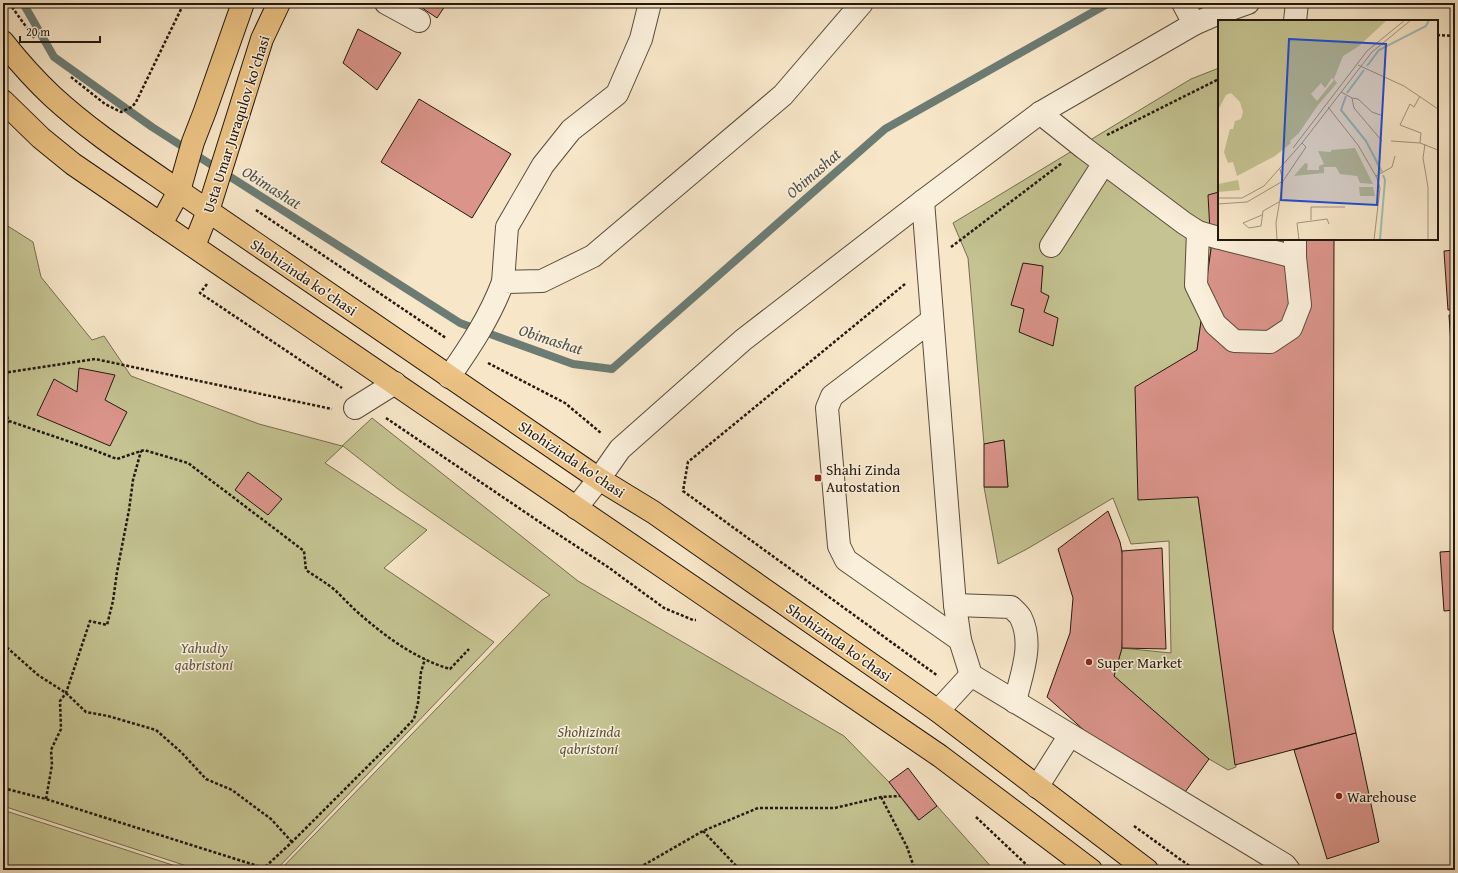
<svg xmlns="http://www.w3.org/2000/svg" width="1458" height="873" font-family="'Gentium Book Plus',serif">
<rect width="100%" height="100%" fill="#f7e6c8"/>
<filter id="stains"><feTurbulence type="fractalNoise" baseFrequency=".005" numOctaves="4"/><feColorMatrix values="0 0 0 0 .2 0 0 0 0 .09 0 0 0 0 .02 0 0 0 .5 -.17"/></filter>
<radialGradient id="worn" r=".72"><stop offset=".6" stop-color="#630" stop-opacity="0"/><stop offset="1" stop-color="#630" stop-opacity=".3"/></radialGradient>
<g fill="#c4c391" stroke="#746e50">
<path d="M1219 68V192L1197 350 1198 497 1236 767 1228 770 1209 759 1114 676 1122 648 1171 653 1169 541 1131 544 1113 498 1027 549 998 564 984 487H1008L1004 440 984 444 968 258 953 223 1191 79Z"/>
<path d="M3 223 33 242 41 277 92 340 104 336 131 376 259 424 342 446 372 418 578 581 844 736 889 782 918 820 937 806 994 870H280L542 600 550 595 398 489 343 446 325 463 427 530 384 568 494 642 276 870H199L3 806Z"/>
<path d="M3 810 188 870H3Z"/>
</g>
<g fill="none" stroke-linecap="round" stroke-linejoin="round">
<path stroke="#6c7c74" stroke-width="8" d="M23 3 54 57 152 127 460 323 573 364 612 369 885 129 1109 3"/>
</g>
<g fill="#da948a" stroke="#23180e">
<path d="M415 3H447L437 18Z"/>
<path d="M358 29 401 53 377 90 343 63Z"/>
<path d="M419 99 511 154 472 218 381 162Z"/>
<path d="M1219 192V239H1334L1333 630 1356 733 1235 765 1198 497 1138 500 1135 387 1197 350 1211 249 1208 195Z"/>
<path d="M1455 250V309L1448 310 1444 251Z"/>
<path d="M1023 263 1043 266 1041 292 1049 296 1044 312 1058 318 1053 346 1019 332 1024 309 1011 305Z"/>
<path d="M1449 315H1455V374H1453Z"/>
<path d="M79 368 115 375 105 400 127 412 110 446 37 415 54 379 77 392Z"/>
<path d="M1004 440 1008 487H984V444Z"/>
<path d="M248 472 282 499 268 515 235 490Z"/>
<path d="M1108 511 1120 542 1126 571 1122 648 1114 676 1209 759 1175 806 1086 732 1047 697 1070 633 1073 598 1058 549Z"/>
<path d="M1162 548 1166 649 1122 648V551Z"/>
<path d="M1455 551V610L1444 611 1440 552Z"/>
<path d="M1356 733 1379 842 1327 859 1294 750Z"/>
<path d="M908 768 937 806 919 820 889 782Z"/>
</g>
<g fill="none" stroke-linecap="round" stroke-linejoin="round">
<defs>
<g id="minor">
<path d="M386 3 419 21"/>
<path d="M1183 3 1194 24"/>
<path d="M1295 21 1297 3"/>
<path d="M1040 113 1084 148 1184 223 1198 232 1219 238"/>
<path d="M923 201 955 605 960 640 971 675 1285 865 1289 870"/>
<path d="M1198 232 1196 285 1215 324 1234 341 1270 342 1291 328 1300 305 1295 257V239"/>
<path d="M1224 239 1295 257"/>
<path d="M1051 246 1104 163"/>
<path d="M503 282 507 227 543 165 571 130 617 94 641 39 650 3"/>
<path d="M932 320 832 396 827 408 839 546 846 560 960 640"/>
<path d="M449 377C470 347 490 317 503 282L542 281 593 256 783 95 862 3"/>
<path d="M355 408 395 383"/>
<path d="M576 508 599 479 620 449 743 340 923 201 1040 113 1194 24 1217 14 1248 3"/>
<path d="M955 605 1011 607C1014 610 1019 614 1021 618 1034 645 1021 675 1015 702"/>
<path d="M938 711 971 675"/>
<path d="M1037 787 1070 735"/>
</g>
<g id="major">
<path d="M3 42C18 61 34 79 52 96 91 132 136 161 179 191L599 479 653 512 938 711 1147 870"/>
<path d="M3 101 41 138 73 164 940 756 1091 870"/>
<path d="M161 224 179 191 193 142 205 111 243 3"/>
<path d="M194 246 208 211 262 39 279 3"/>
</g>
</defs>
<use href="#minor" stroke="#584c3c" stroke-width="24"/>
<use href="#major" stroke="#23180e" stroke-width="24"/>
<g stroke="#23180e" stroke-width="2.5" stroke-dasharray="3 2" stroke-linecap="butt">
<path d="M9 3 35 39"/>
<path d="M1437 35 1455 36"/>
<path d="M71 77 105 104 121 112 132 107 136 102 184 3"/>
<path d="M1107 135 1219 79"/>
<path d="M256 210 446 338"/>
<path d="M951 247 1062 163"/>
<path d="M207 284 200 293 342 388"/>
<path d="M905 284 688 462 683 491 938 676"/>
<path d="M488 363 565 403 601 433"/>
<path d="M3 373 95 359 332 409"/>
<path d="M3 407 9 421 91 449 117 459 144 450 188 463 304 551 306 570C316 577 327 583 336 591 342 597 348 603 354 609 382 634 413 658 450 669L469 649"/>
<path d="M386 418 547 527 608 567 664 608 693 620H696"/>
<path d="M3 427 9 421"/>
<path d="M3 644 38 675 66 693 86 712 108 716 156 730 181 752 206 779 232 790 271 819 292 842"/>
<path d="M3 788 46 799 264 868 292 842 396 738 414 719 418 703 421 672 425 659"/>
<path d="M881 797 907 847 915 870"/>
<path d="M46 799 52 765 51 750 61 729 60 701 66 693 90 621 107 625 113 601 117 572 129 510 133 480 141 451"/>
<path d="M976 817 1032 870"/>
<path d="M1134 826 1195 870"/>
<path d="M703 831 740 870"/>
<path d="M635 870 703 831 758 808H835L881 797 900 796"/>
</g>
<use href="#minor" stroke="#faefdb" stroke-width="22"/>
<use href="#major" stroke="#ecc384" stroke-width="22"/>
</g>
<g fill="#8f2418" stroke="#faefdb" stroke-width="1.5">
<rect x="814" y="474" width="8" height="8" rx="2"/>
<circle cx="1089" cy="662" r="4"/>
<circle cx="1339" cy="796" r="4"/>
</g>
<g text-anchor="middle" dominant-baseline="central" stroke-width="3" stroke-linejoin="round" paint-order="stroke">
<g font-size="15" fill="#23180e" stroke="#faefdb">
<text transform="translate(236 124) rotate(-72)">Usta Umar Juraqulov ko'chasi</text>
<text transform="translate(304 277) rotate(34)">Shohizinda ko'chasi</text>
<text transform="translate(572 459) rotate(34)">Shohizinda ko'chasi</text>
<text transform="translate(839 642) rotate(35)">Shohizinda ko'chasi</text>
</g>
<g font-size="15" fill="#23180e" stroke="#faefdb" text-anchor="start">
<text x="826" y="469">Shahi Zinda<tspan x="826" dy="17">Autostation</tspan></text>
<text x="1097" y="662">Super Market</text>
<text x="1347" y="796">Warehouse</text>
</g>
<g font-size="15" font-style="italic" fill="#5b543c" stroke="#faefdb">
<text x="204" y="647">Yahudiy<tspan x="204" dy="17">qabristoni</tspan></text>
<text x="589" y="731">Shohizinda<tspan x="589" dy="17">qabristoni</tspan></text>
</g>
<g font-size="16" font-style="italic" fill="#4e524a" stroke="#faefdb">
<text transform="translate(813 173) rotate(-41)">Obimashat</text>
<text transform="translate(272 187) rotate(32)">Obimashat</text>
<text transform="translate(551 339) rotate(18)">Obimashat</text>
</g>
</g>
<g transform="translate(1218 20)">
<rect width="220" height="220" fill="#f7e6c8"/>
<path d="M0 0H169L141 26 125 36 116 59 119 63 100 85 81 113 72 121 73 123 57 136 19 156 15 142 10 143 6 132 12 109H15L17 101 23 99 25 92 22 82 13 73 8 75 0 90ZM114 58 116 60 99 81 93 74 103 63 107 68ZM137 128 155 164 142 163 139 156 122 154 118 147H106V153L76 156 87 143 90 144 89 150H101V146L106 144 100 131 113 132V130ZM20 160 22 170 0 172V164ZM141 167H155L157 176H142Z" fill="#c4c391" fill-rule="evenodd"/>
<path fill="none" stroke="#9dbfb8" stroke-width="2" d="M149 46 161 30 208 6 211 0M129 73 146 50M128 76 123 90 148 121 164 152M162 220 167 160 165 155"/>
<path fill="none" stroke="#a2947e" stroke-width="1" d="M140 45 186 66 220 89M123 72 134 78 136 88 164 121M134 78 140 79 154 92 165 96M110 87 140 125 159 158 162 168 156 220M173 121 202 123 220 130M202 123 203 113 182 105 192 84 196 87 202 76M207 124 205 138 210 167V220M75 128 149 31 187 0M158 156 174 147 177 136M0 178H24L46 166 84 123 154 32 193 0M0 184 29 182 65 161 88 127 84 123M44 195 25 203 31 208 43 206 45 191 61 182M93 200V187H127M59 220 58 203 65 161 62 149M81 220 79 203 109 199 111 204"/>
<path fill="#1d4ed8" fill-opacity="0.15" stroke="#1d4ed8" stroke-width="2" d="M71 19 168 24 159 185 63 180Z"/>
<rect width="220" height="220" fill="none" stroke="#23180e" stroke-width="2"/>
</g>
<rect width="1458" height="873" fill="none" stroke="#f7e6c8" stroke-width="16"/>
<rect x="4" y="4" width="1450" height="865" fill="none" stroke="#23180e" stroke-width="2"/>
<rect x="8" y="8" width="1442" height="857" fill="none" stroke="#23180e"/>
<path d="M20 36v6h80v-6" fill="none" stroke="#23180e" stroke-width="2"/>
<text x="26" y="36" font-size="12" fill="#23180e" stroke="#faefdb" stroke-width="3" paint-order="stroke">20 m</text>
<rect width="100%" height="100%" filter="url(#stains)"/>
<rect width="100%" height="100%" fill="url(#worn)"/>
</svg>
